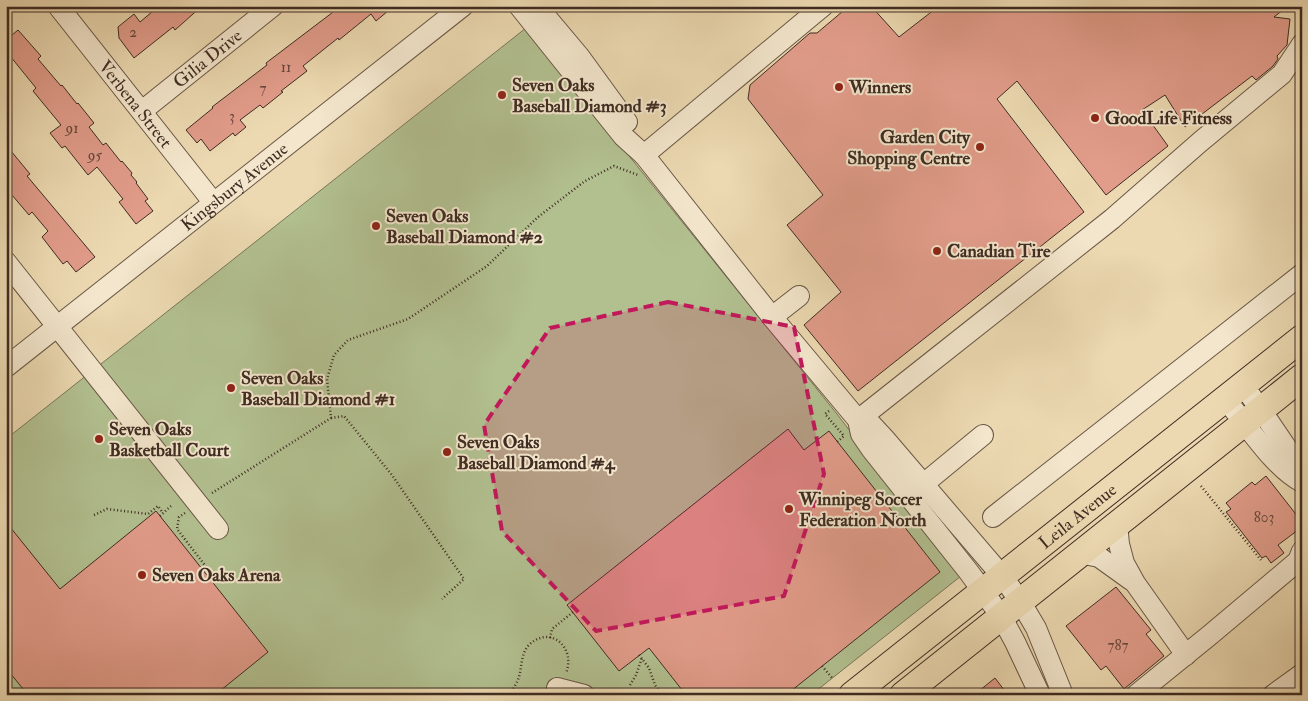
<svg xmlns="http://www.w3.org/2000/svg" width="1308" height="701" font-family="'IM FELL Double Pica',serif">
<rect width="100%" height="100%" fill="#ecd9b1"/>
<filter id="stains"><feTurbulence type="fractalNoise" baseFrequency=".004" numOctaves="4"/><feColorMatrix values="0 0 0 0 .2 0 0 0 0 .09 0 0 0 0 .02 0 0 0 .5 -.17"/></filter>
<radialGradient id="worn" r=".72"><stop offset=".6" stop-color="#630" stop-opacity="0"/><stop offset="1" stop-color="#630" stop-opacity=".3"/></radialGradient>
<path fill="#b2c090" stroke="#78765a" d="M526 28 837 414 961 576 811 695H6V439Z"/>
<g fill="#e19c8a" stroke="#3f2c23">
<path d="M159 6H202L175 30 173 27 134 58 119 38 118 27 134 14 140 22Z"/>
<path d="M341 6H394L376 21 371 14 339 40 338 38 303 66 307 71 281 91 283 92 263 108 260 105 240 120 246 127 235 136 233 133 210 151 201 139 197 143 186 130 213 108 212 107 267 65 266 63Z"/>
<path d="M849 6H871L899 37 939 6H1288L1274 17 1290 19 1287 45 1277 56 1278 59 1273 66 1256 80 1252 76 1185 127 1165 95 1142 110 1168 146 1106 195 1017 81 997 99 1084 212 858 391 804 325 841 292 787 225 823 195 748 99 750 85 810 33H817Z"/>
<path d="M18 30 41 56 38 59 61 86 62 85 77 104 78 103 94 123 89 127 103 145 106 143 121 162 122 161 132 173 131 175 137 182 136 183 148 199 145 201 153 211 136 224 119 202 123 199 97 167 88 175 65 146 62 148 50 133 61 125 33 91 36 88 6 51V40Z"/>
<path d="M6 145 30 174 27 176 95 257 76 272 67 261 63 264 42 237 48 231 32 212 29 215 6 188Z"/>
<path d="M788 429 804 450 829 431 940 572 786 695H686L649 648 619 671 567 605Z"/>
<path d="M1266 476 1302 522V527L1278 545 1284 553 1271 563 1266 556 1262 558 1226 512 1231 509 1226 503 1252 482 1255 485Z"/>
<path d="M156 511 268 652 215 695H28L6 668V522L60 589Z"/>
<path d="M1116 587 1151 630 1146 634 1164 656 1124 689 1106 666 1101 670 1066 626Z"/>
<path d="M995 678 1008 695H974Z"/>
</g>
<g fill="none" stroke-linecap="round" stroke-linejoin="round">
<defs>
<g id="minor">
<path id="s1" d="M58 6 213 202"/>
<path d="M519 6 623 136 644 155 772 317 858 420 861 434 872 450 968 571 1001 616 1015 642 1040 695"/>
<path d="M537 6 579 56 627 122"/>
<path id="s2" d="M142 111 273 6"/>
<path d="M644 155 823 6"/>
<path d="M6 262 218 529"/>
<path d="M772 317 799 296"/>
<path id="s3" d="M6 367 463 6"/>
<path d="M1242 384 1261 410 1301 469 1302 473"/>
<path d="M1225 399C1247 424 1273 467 1302 482"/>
<path d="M858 420 1112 219 1200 142 1282 74 1302 44"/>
<path d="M858 420 871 424 884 438 1002 576 1020 601 1036 628 1063 695"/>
<path d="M915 491 983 435"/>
<path d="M993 517 1302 274"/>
<path d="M1117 524 1119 544 1124 563 1135 583 1186 655"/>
<path d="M1080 553 1099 557 1131 580"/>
<path d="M557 688 584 695"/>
<path d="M1136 695 1210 635 1298 561 1302 551"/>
<path d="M1273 695 1302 674"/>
</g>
<g id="major">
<path id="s4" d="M852 695 1302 338"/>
<path d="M903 695 1302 377"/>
</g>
</defs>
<use href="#minor" stroke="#6a5746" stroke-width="22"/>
<use href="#major" stroke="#3f2c23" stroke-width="28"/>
<g stroke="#3f2c23" stroke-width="2.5" stroke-dasharray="1 2.5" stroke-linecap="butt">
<path d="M829 411 825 414 844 436 837 442"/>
<path d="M331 418 344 416 392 475 464 579 442 599"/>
<path d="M1201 486 1261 560"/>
<path d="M212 493 331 418 327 379 334 355 348 340 408 319 487 266 538 217 585 181 614 166 638 175"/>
<path d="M185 513 179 517 177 529 217 581"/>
<path d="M94 515 107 509 148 514 158 506 163 513"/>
<path d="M160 516 171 506"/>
<path d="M550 638 552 629 573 612"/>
<path d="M639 655 649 668 655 685 662 695"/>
<path d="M822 666 833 679"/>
<path d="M630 685 636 675 642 658"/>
<path d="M510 695C513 689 517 683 519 677 522 666 521 652 530 644 551 625 576 648 566 673"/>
</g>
<use href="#minor" stroke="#f3e6cc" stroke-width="20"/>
<use href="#major" stroke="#ecd9b1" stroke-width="26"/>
</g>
<path fill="#c2185b" fill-opacity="0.2" stroke="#c2185b" stroke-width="4" stroke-dasharray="10 6" stroke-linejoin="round" d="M668 302 794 327 824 474 784 596 596 631 502 531 484 425 550 328Z"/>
<g fill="#8f2418" stroke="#f3e6cc" stroke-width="2">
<circle cx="839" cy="87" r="5"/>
<circle cx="502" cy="95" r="5"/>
<circle cx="1095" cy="118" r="5"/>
<circle cx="980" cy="147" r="5"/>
<circle cx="376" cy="226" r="5"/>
<circle cx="937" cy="251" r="5"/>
<circle cx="231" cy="388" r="5"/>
<circle cx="99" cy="439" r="5"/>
<circle cx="447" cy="452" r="5"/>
<circle cx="789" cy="509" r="5"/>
<circle cx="142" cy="575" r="5"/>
</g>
<g text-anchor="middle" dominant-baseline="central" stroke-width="4" stroke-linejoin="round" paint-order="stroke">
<g font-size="15" fill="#68483d">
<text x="133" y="32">2</text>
<text x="286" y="67">11</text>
<text x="263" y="88">7</text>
<text x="232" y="116">3</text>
<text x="72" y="128">91</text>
<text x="95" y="155">95</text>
<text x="1264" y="517">803</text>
<text x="1118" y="645">787</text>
</g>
<g font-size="18" fill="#3f2c23" stroke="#f3e6cc">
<text stroke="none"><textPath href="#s2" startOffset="84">Gilia Drive</textPath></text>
<text stroke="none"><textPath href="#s1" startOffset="125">Verbena Street</textPath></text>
<text stroke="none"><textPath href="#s3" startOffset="291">Kingsbury Avenue</textPath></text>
<text stroke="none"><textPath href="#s4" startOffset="288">Leila Avenue</textPath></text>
</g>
<g font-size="18" font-weight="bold" fill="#3f2c23" stroke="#f3e6cc" text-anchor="start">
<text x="512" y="85">Seven Oaks<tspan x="512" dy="21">Baseball Diamond #3</tspan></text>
<text x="849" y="87">Winners</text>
<text x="1105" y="118">GoodLife Fitness</text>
<text x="970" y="137" text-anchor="end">Garden City<tspan x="970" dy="21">Shopping Centre</tspan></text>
<text x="386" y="216">Seven Oaks<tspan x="386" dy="21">Baseball Diamond #2</tspan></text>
<text x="947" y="251">Canadian Tire</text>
<text x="241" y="378">Seven Oaks<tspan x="241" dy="21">Baseball Diamond #1</tspan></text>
<text x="109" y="429">Seven Oaks<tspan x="109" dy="21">Basketball Court</tspan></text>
<text x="457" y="442">Seven Oaks<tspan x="457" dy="21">Baseball Diamond #4</tspan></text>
<text x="799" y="499">Winnipeg Soccer<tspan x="799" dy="21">Federation North</tspan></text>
<text x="152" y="575">Seven Oaks Arena</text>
</g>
</g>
<rect width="1308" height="701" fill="none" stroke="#ecd9b1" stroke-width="25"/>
<rect x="8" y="8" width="1293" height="686" fill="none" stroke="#3f2c23" stroke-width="2.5"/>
<rect x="12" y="12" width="1283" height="676" fill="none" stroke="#3f2c23"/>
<rect width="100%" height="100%" filter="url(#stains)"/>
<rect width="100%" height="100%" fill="url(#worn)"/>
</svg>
